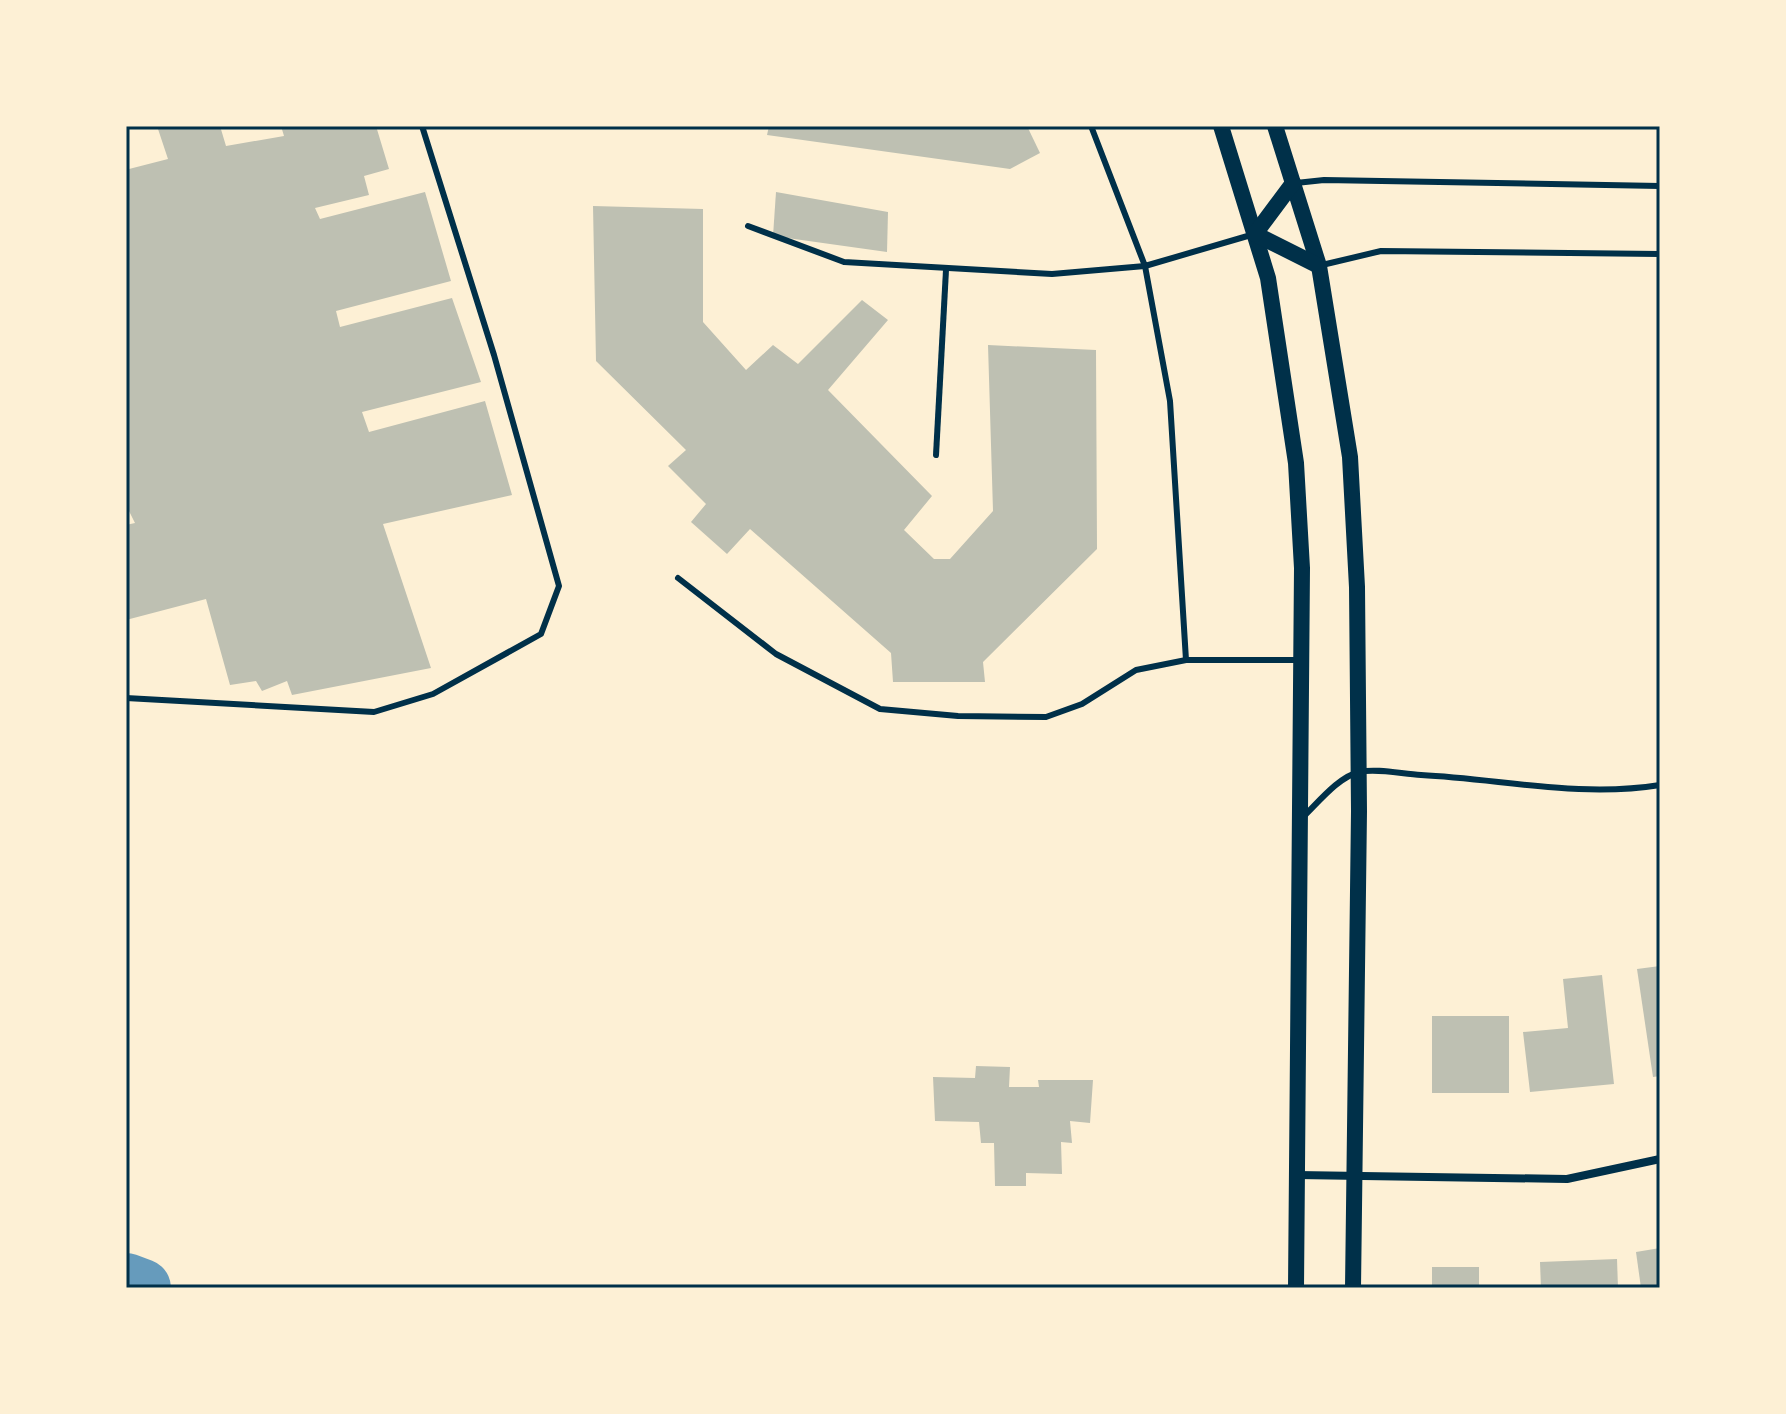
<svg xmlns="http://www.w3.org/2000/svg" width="1786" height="1414" font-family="'Libre Baskerville',serif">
<rect width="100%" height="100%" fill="#fdf0d5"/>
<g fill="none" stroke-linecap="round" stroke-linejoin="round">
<path stroke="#669bbc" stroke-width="58" d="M126 1282 142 1288"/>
</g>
<g fill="#bec0b2">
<path d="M157 126H220L226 146 284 136 281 126H376L389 169 364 176 369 195 315 208 320 219 425 192 451 281 336 311 340 327 452 298 481 382 362 412 369 432 485 401 512 495 383 524 431 668 292 695 287 681 262 691 256 681 230 685 206 599 126 620V525L135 523 126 505V160L129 169 168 159Z"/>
<path d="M769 126H1027L1040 153 1010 169 767 135Z"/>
<path d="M776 192 888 212 887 252 773 236Z"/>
<path d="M593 206 703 209V322L746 370 773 345 798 364 862 300 888 320 828 390 932 496 904 530 934 559H950L993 511 988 345 1096 350 1097 549 983 662 985 682H893L891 653 750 529 727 554 691 522 706 504 668 466 686 450 596 361Z"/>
<path d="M1660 966V1076L1653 1077 1637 969Z"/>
<path d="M1602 975 1614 1084 1530 1092 1523 1032 1568 1028 1563 979Z"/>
<rect x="1432" y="1016" width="77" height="77"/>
<path d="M976 1066 1010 1067 1009 1087H1039L1038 1080H1093L1090 1123 1070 1121 1072 1143 1061 1142 1062 1174 1026 1173V1186H995L994 1143H981L979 1122 935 1121 933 1077 975 1078Z"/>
<path d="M1660 1248V1288H1641L1636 1252Z"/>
<path d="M1617 1259 1618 1288H1541L1540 1262Z"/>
<rect x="1432" y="1267" width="47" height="21"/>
</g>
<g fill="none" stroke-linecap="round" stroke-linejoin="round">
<g stroke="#003049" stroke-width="6">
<path d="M1091 126 1145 266 1251 235"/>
<path d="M1296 183 1324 180 1660 186"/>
<path d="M748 226 844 262 1052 274 1145 266 1170 401 1186 660"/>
<path d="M1322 265 1381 251 1660 254"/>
<path d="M936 455 946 270"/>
<path d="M678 578 776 654 880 709 958 716 1046 717 1082 704 1136 670 1186 660H1301"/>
<path d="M126 698 374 712 433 694 541 634 559 586 494 355 422 126"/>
<path d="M1302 818C1317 804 1338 777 1359 772 1377 768 1402 774 1421 775 1502 779 1579 798 1660 785"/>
</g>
<path stroke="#003049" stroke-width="8" d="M1297 1175 1567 1179 1660 1159"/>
<g stroke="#003049" stroke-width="16">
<path d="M1221 126 1268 278 1296 463 1302 568 1296 1288"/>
<path d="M1275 126 1319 266 1350 457 1357 587 1359 811 1353 1288"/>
<path d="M1255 234 1319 266"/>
<path d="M1255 234 1293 183"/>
</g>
</g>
<rect width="1786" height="1414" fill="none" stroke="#fdf0d5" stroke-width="256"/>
<rect x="128" y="128" width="1530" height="1158" fill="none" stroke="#003049" stroke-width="3"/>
</svg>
